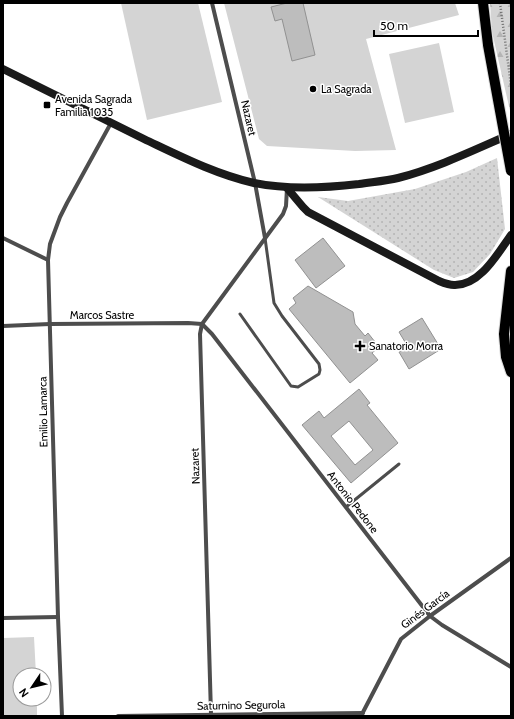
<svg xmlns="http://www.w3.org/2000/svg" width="514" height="719" font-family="Cabin,sans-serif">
<defs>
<pattern id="grass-dots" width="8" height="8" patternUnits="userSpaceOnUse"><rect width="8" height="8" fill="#d4d4d4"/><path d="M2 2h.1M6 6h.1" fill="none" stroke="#b4b4b4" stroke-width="1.8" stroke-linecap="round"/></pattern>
<pattern id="forest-firs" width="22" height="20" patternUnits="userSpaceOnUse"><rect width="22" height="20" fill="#d4d4d4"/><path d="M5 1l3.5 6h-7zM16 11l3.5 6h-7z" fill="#b4b4b4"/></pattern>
</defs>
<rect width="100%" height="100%" fill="#fff"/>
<path fill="url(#grass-dots)" d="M497 158 505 229 490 254 473 272 454 278 434 270 318 197 348 201 415 189 466 172Z"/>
<path fill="url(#forest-firs)" d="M490 3H511V115L492 32Z"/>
<g fill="#d4d4d4">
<path d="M121 3H198L222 102 147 120Z"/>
<path d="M224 3H455L459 15 366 39 396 150 355 151 267 146 259 139Z"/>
<path d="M439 43 454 112 405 123 389 54Z"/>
<path d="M34 637 36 675H20V699H37V716H3V638Z"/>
</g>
<g fill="#bdbdbd" stroke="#919191" fill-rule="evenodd">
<path d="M287 3H303L315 55 292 61 282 19 275 21 271 7Z"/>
<path d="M323 238 345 266 316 288 295 260Z"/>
<path d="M308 286 353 312 355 324 365 336 368 333 379 347 372 353 378 360 350 383 289 309 296 303 293 298Z"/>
<path d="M422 318 441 349 409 369 399 352 408 347 399 332Z"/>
<path d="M359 389 370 403 367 405 398 443 351 483 302 425 319 411 324 418ZM349 421 373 450 355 465 331 436Z"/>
</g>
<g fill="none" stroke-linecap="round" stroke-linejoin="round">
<defs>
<g id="primary">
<path d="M483 3 488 45"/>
<path d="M511 271 504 334 506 357 511 372"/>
</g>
</defs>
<use href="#primary" stroke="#dbdbdb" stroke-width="12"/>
<path stroke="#6f6f6f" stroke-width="2.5" stroke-dasharray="1 2" stroke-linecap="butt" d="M500 3 511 85"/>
<g stroke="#4d4d4d" stroke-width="3">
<path d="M240 314 291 386 298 387 319 374 320 370 319 364 282 316 274 303 265 238"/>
<path d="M346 507 399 464"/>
</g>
<g stroke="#4d4d4d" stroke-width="4">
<path d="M212 3 255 183 265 238"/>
<path d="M3 238 48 260"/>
<path d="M202 324 212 334 430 616 442 625 511 667"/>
<path d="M3 326 50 324 188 323 202 324"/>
<path d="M3 618 58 617"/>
<path d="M211 714 200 334 202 324 283 214 286 206 287 188"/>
<path d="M62 716 58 617 48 260 50 244 60 217 67 203 111 123"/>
<path d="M118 716 363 713"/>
<path d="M361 716 401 639 430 616 511 558"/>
</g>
<g stroke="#1a1a1a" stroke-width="8">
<path d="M3 69C50 92 97 116 144 139 180 156 215 174 254 183 288 190 325 188 359 184 372 182 386 181 398 178 437 168 474 150 511 134"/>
<path d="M287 188 303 207 308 212 439 281C444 283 450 285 454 285 480 286 498 253 511 235"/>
</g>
<use href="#primary" stroke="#000" stroke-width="10"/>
<defs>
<path id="primary-bridge" d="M488 45 511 171"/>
</defs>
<use href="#primary-bridge" stroke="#dbdbdb" stroke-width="12" stroke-linecap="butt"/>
<use href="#primary-bridge" stroke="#000" stroke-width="10"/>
</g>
<g fill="#000" stroke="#fff" stroke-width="1.5">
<circle cx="313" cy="89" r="4"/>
<rect x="43" y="101" width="8" height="8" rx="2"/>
<path d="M358 340h4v4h4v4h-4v4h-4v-4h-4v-4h4z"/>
</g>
<g text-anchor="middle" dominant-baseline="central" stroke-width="3" stroke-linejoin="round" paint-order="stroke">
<g font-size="11" fill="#000" stroke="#fff" text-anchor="start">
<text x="321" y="89">La Sagrada</text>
<text x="55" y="99">Avenida Sagrada<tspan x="55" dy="13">Familia 1035</tspan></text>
<text x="369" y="346">Sanatorio Morra</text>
</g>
<g font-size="11" fill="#000" stroke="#fff">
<text transform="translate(249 118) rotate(77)">Nazaret</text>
<text x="102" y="315">Marcos Sastre</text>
<text transform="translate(43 412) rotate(-91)">Emilio Lamarca</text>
<text transform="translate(195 466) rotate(-92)">Nazaret</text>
<text transform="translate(353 502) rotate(52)">Antonio Pedone</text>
<text transform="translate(425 609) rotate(-37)">Ginés García</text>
<text transform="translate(241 705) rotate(-1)">Saturnino Segurola</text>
</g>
</g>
<rect width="514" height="719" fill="none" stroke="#000000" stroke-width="8"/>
<g transform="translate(32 687) rotate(235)"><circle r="19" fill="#ffffff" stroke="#999999"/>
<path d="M0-3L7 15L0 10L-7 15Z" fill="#000000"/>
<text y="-6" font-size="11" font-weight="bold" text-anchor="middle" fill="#000000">N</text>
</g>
<path d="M374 30v6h104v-6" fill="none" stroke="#000000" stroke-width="2"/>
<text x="380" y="30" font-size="12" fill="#000000" stroke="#ffffff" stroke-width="3" paint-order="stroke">50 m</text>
</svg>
